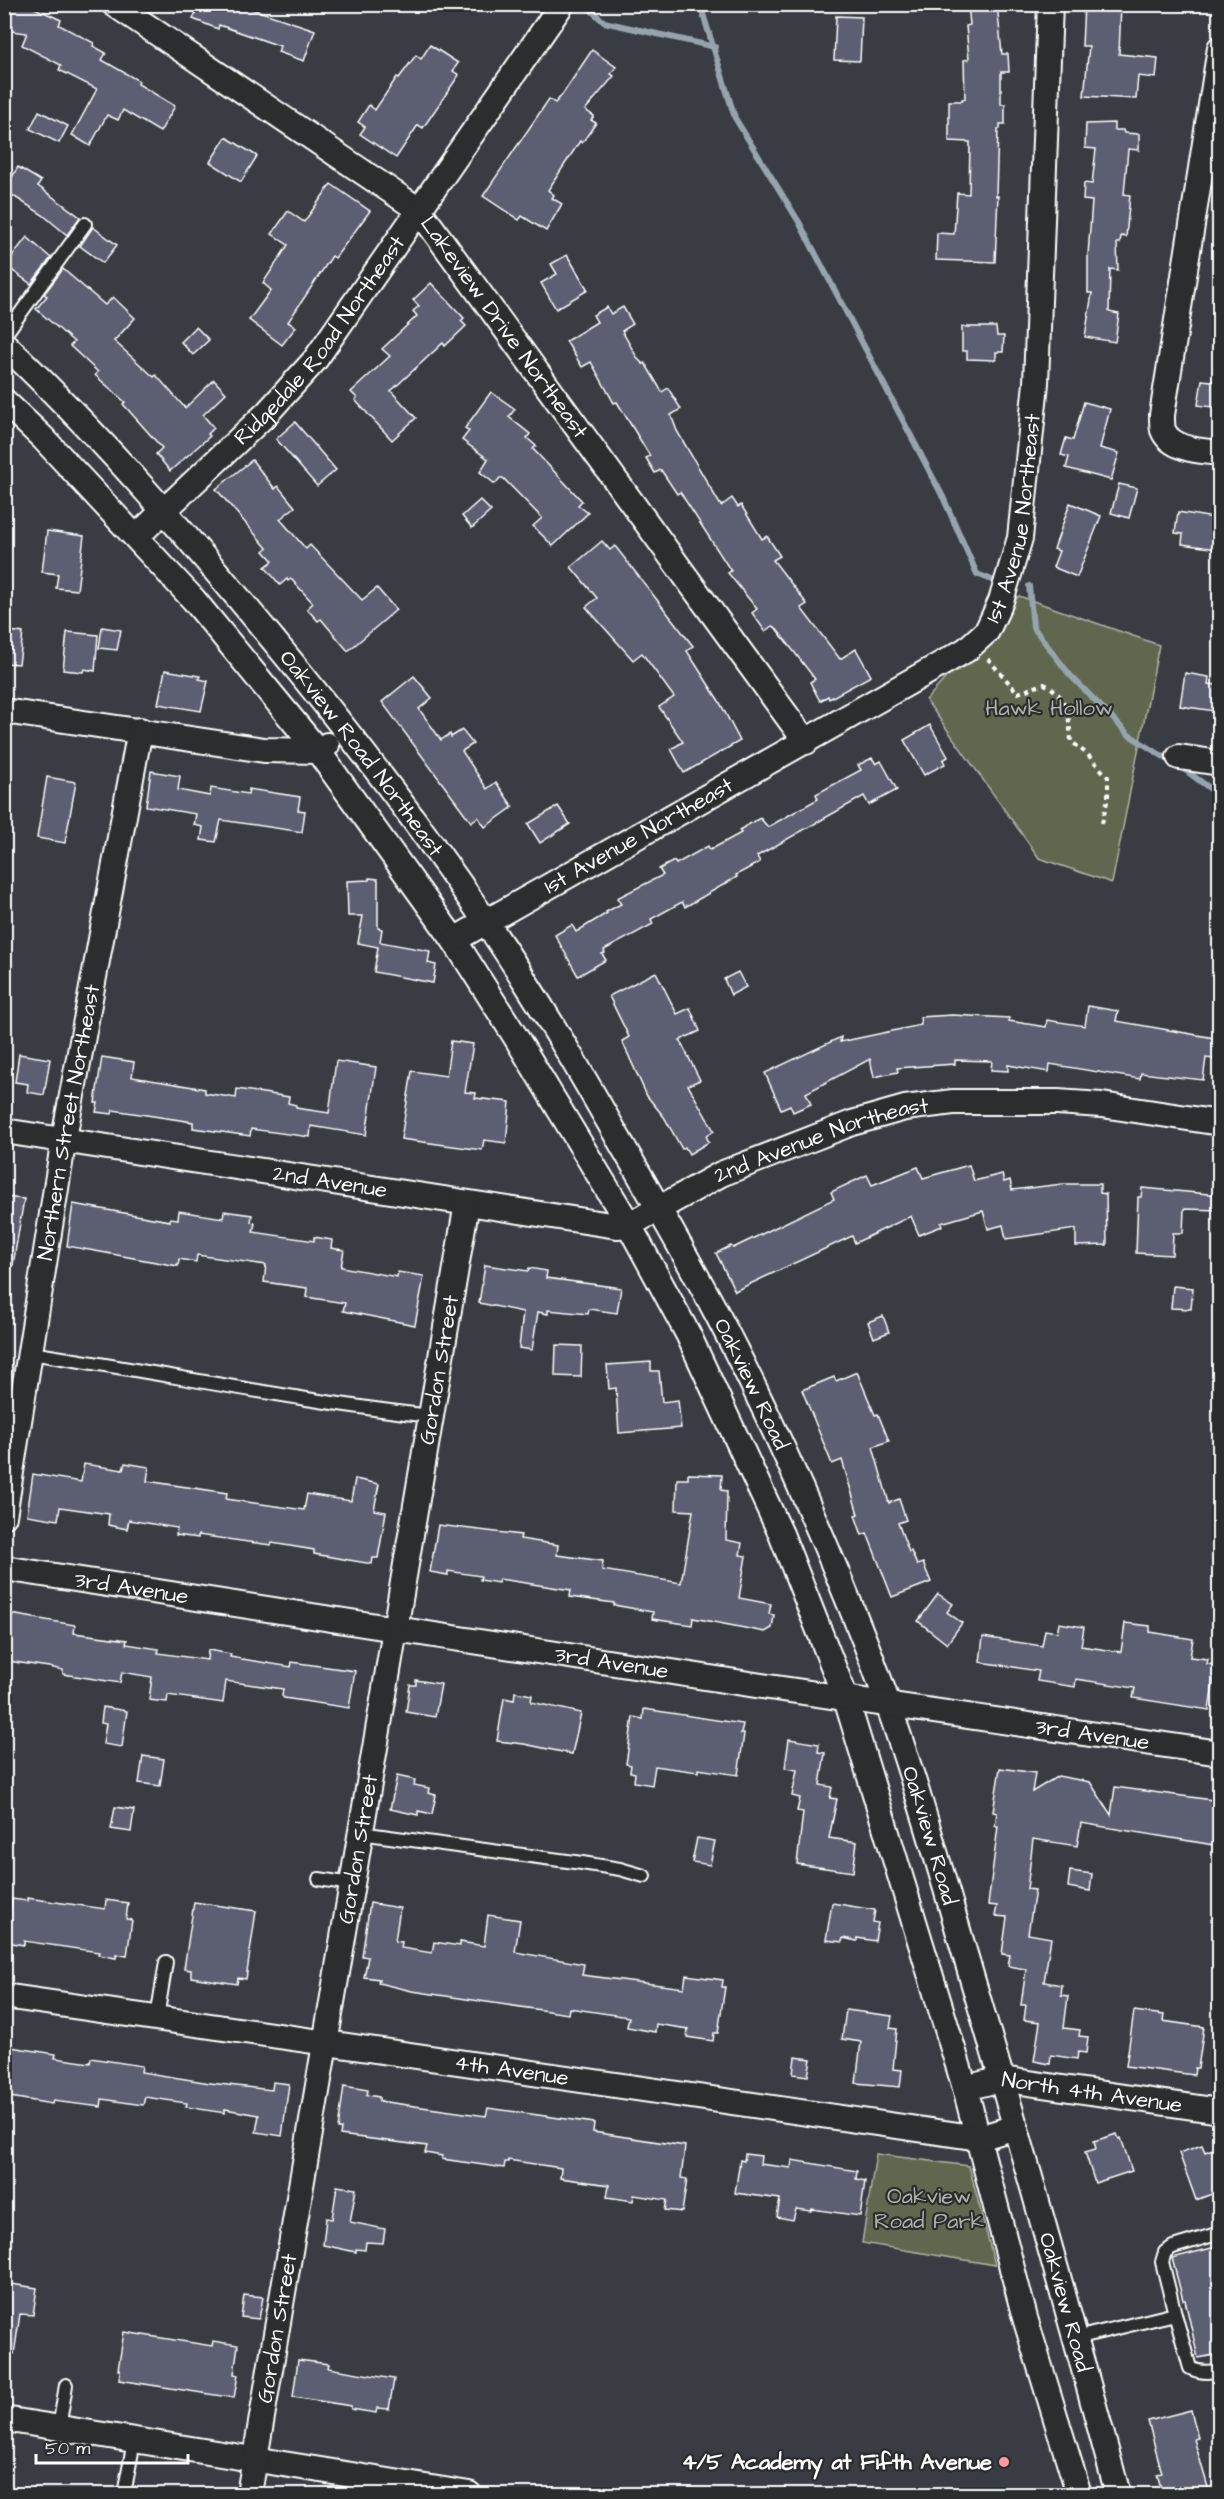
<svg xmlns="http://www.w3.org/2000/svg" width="1224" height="2499" font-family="'Architects Daughter',sans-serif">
<rect width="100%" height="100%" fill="#393c42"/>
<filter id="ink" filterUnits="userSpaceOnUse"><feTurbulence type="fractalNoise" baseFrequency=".0167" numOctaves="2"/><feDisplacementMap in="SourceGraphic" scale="12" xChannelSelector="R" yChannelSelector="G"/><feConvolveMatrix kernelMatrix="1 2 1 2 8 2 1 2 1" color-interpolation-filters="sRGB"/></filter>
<g filter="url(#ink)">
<g fill="#5f684f" stroke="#afb4a7" stroke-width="1.5">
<path d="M1019 596 1159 645 1112 883 1039 858 926 700Z"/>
<path d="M876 2154 969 2166 995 2265 862 2243Z"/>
</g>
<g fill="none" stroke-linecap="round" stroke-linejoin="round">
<g stroke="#97a4ad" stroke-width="6">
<path d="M700 4 735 118 799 222 943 497 977 574 992 580"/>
<path d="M592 11 604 22 715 47"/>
<path d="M1029 586 1033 627 1070 675 1129 735 1188 772 1220 796"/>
</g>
</g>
<g fill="#5c5f71" stroke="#fff" stroke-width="1.5">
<path d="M4 4H26L61 20 59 25 94 43 93 46 106 53 102 60 139 81 138 84 175 106 160 132 123 110 118 120 107 115 90 146 72 135 97 89 59 70 61 65 22 45 27 33 4 30Z"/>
<path d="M199 4H237L315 30 304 61 278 52 280 46 219 25 218 29 193 19Z"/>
<path d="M968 4H997L1002 54H1008L1009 72H1001V104H1005V124H1000V129H998L996 196H998L995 262 936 260 937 233 954 234 957 193 969 194 970 142 949 141V101H962V99H965L964 60 969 59 966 26 970 25Z"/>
<path d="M1084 4H1121L1119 54 1158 58 1156 78 1138 76 1136 99 1084 96 1089 46H1082Z"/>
<path d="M836 16 862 17 860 61 834 60Z"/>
<path d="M430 45 458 63 453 71 459 75 423 128 418 125 396 158 360 134 365 127 358 122 369 105 375 110 397 77 399 78 416 55 421 59Z"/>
<path d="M592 50 616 67 611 74 614 76 585 110 594 116 591 120 596 123 582 143 580 141 548 190 554 195 552 198 562 204 546 231 522 216 519 220 483 196 549 99 555 103 562 95Z"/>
<path d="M39 111 68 126 59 143 30 129Z"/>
<path d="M1114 123V130H1123L1124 133 1139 134V150L1128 149 1124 194 1130 195 1126 237 1121 236 1120 243H1117L1118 270 1110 269 1109 312 1119 314 1115 342 1085 337 1092 293H1088V255L1092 201 1083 200 1084 183 1092 184 1096 149 1085 148 1086 124Z"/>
<path d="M226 137 257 156 241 182 210 162Z"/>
<path d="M18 167 41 181 38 186 80 217 67 235 43 215 4 190Z"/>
<path d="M331 184 370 211 335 258 332 256 288 322 296 327 282 345 249 320 271 290 263 283 288 245 272 234 288 211 304 222Z"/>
<path d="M93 227 117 245 103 263 80 246Z"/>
<path d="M27 237 51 258 31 284 5 265Z"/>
<path d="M567 255 588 290 556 309 541 283 557 274 551 264Z"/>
<path d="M63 269 105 305 113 297 135 318 114 341 154 377 156 375 185 408 214 380 226 393 203 415 214 428 208 434 210 436 170 471 156 454 162 448 123 404 125 402 95 375 98 372 70 346 74 342 36 309 47 296 44 294Z"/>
<path d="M431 283 464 318 461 321 466 326 445 346 443 343 391 391 416 418 392 440 355 400 357 398 351 392 390 356 382 349 417 316 413 311 419 306 413 300Z"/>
<path d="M607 307 611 314 623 307 633 324 622 331 638 359 643 364 645 363 662 392 668 388 681 409 671 415 677 431 721 506 732 498 738 507 741 505 762 539 767 536 780 556 773 560 807 604 801 608 840 659 856 649 871 676 829 699 828 696 820 701 810 682 815 679 775 627 772 626 765 631 752 613 757 609 728 573 731 571 680 492 677 494 661 470 655 473 646 458 650 456 617 402 614 403 591 362 582 367 566 341 597 322 593 315Z"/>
<path d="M196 327 209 340 193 355 181 342Z"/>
<path d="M962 327H996L997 336H1004L1003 352H996V360L967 359V351H962Z"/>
<path d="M1202 380 1220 382V408L1198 405Z"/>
<path d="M491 392 515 409 509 417 530 434 527 438 536 446 533 449 582 501 578 505 588 513 553 546 533 526 542 518 503 478H500L495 484 480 472 488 459 462 440 469 431 465 428Z"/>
<path d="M1084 402 1110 409 1100 448 1119 453 1111 480 1066 468 1069 457 1061 455 1066 438 1073 440Z"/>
<path d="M295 422 336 470 317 486 276 439Z"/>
<path d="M252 460 275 489 278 486 295 507 280 519 306 549 310 545 362 600 377 588 396 610 348 651 321 619 318 621 307 609 313 603 291 579 288 581 287 579 280 585 265 567 273 561 264 551 267 548 216 489Z"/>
<path d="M1119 484 1137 488 1129 518 1111 513Z"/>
<path d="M480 500 491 511 472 528 462 516Z"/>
<path d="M1070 503 1101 516 1077 577 1053 567 1059 551 1054 549Z"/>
<path d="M1178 512 1220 519 1217 549 1182 544 1183 534 1175 533Z"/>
<path d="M47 531 84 536 77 590 56 588 58 574 42 572Z"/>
<path d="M602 541 610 550 615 546 693 646 687 651 719 701 740 741 684 773 671 749 683 742 659 707 674 697 642 653 633 660 586 607 597 598 571 567Z"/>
<path d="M102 627 121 630 117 650 99 648Z"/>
<path d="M4 630 23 633 19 664 4 663Z"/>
<path d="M67 632 98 635 95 671 84 669 83 672 63 670Z"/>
<path d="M165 670 200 676 199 679 208 681 201 711 158 704Z"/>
<path d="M1185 673 1209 677 1208 684 1218 685 1215 711 1180 706Z"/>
<path d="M414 676 432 698 419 709 441 740 450 734 451 737 462 730 473 744 462 751 487 789 496 782 513 807 485 827 478 817 471 822 382 702Z"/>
<path d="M930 725 948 757 943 760 945 764 924 775 904 740Z"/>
<path d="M872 758 876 764 881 761 897 790 869 805 864 796 757 856 760 862 736 875 737 877 685 907 682 902 651 919 653 924 604 950 605 953 602 954 606 960 578 976 555 935 572 925 576 932 607 913 606 912 621 904 617 898 663 875 659 869 674 861 676 864 708 846 710 850 741 833 739 830 760 818 768 827 818 799 816 794 861 770 858 765Z"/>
<path d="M151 771 180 776 178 790 210 796 211 788 248 794 249 789 300 797 298 810 305 811 302 832 221 820 216 842 201 840 203 827 194 825 196 814 146 806Z"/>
<path d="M47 777 76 782 65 843 37 838Z"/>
<path d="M558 806 570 824 540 843 528 824Z"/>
<path d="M369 878 378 879V928L382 929 380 942 430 951 428 963 436 965 433 983 374 972 378 947 358 943 363 916H348L347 881 369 880Z"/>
<path d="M656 972 677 1014 690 1008 700 1031 680 1040 700 1080 688 1085 714 1131 706 1136 709 1142 689 1154 685 1147 682 1149 664 1117 647 1096 622 1041 629 1037 609 996Z"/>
<path d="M738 972 746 987 731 995 724 979Z"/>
<path d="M1088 1006 1118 1011 1116 1021 1220 1039V1060L1206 1058 1203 1080 1141 1073 1140 1079 1050 1064 1049 1072 1008 1065V1071L991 1070 992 1061 955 1060V1064L897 1068 898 1072 874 1077 870 1059 806 1093 811 1104 793 1112 790 1105 781 1109 765 1073 841 1037 840 1042 921 1025 920 1017 952 1015 1009 1018V1021L1046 1027 1047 1020 1085 1026Z"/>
<path d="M451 1041 473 1044 465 1092 476 1093 475 1098 510 1102 506 1143 484 1140 482 1150 401 1139 412 1071 446 1076Z"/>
<path d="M19 1054 50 1059 44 1095 27 1092 28 1084 15 1082Z"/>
<path d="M102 1057 134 1062 132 1077 205 1089V1093L236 1098 237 1089 289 1097 288 1103 296 1105V1108L329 1113 336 1061 376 1067 366 1135 311 1126 310 1137 251 1129 250 1136 193 1128V1122L113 1110 112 1114 96 1112 98 1103H95Z"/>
<path d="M969 1165 974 1181 1002 1174 1004 1182 1010 1180 1012 1190 1063 1184H1100V1193L1106 1194 1107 1245 1076 1246V1229L1006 1239 1003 1225 988 1229 983 1211 941 1223 942 1226 919 1235 911 1216 855 1243 852 1236 735 1291 716 1253 731 1246 733 1248 834 1199 831 1192 867 1175 872 1185 918 1167 923 1178Z"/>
<path d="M1142 1188 1220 1195V1210L1184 1209 1183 1233H1173L1172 1255 1136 1253 1138 1197H1141Z"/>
<path d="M4 1197 24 1199 13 1265 4 1264Z"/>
<path d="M73 1204 170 1221V1218L178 1219 179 1211 223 1218 224 1211 252 1215 251 1222 255 1223 253 1232 314 1241V1237L332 1240 331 1248 344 1250 341 1267 397 1277 398 1272 424 1276 415 1325 343 1311 345 1303 306 1297 307 1288 264 1282 266 1265 197 1255 196 1262 179 1259 178 1266 67 1246Z"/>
<path d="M485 1265 528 1271 529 1268 547 1271 546 1278 621 1288 617 1313 589 1309 588 1314 548 1310V1314L538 1312 532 1350 519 1348 523 1312 479 1303Z"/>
<path d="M1173 1286 1193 1288 1191 1309 1171 1308Z"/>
<path d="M883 1316 889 1332 874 1338 868 1322Z"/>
<path d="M556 1345 582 1346 581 1377 555 1376Z"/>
<path d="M651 1362V1371H659L662 1402 678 1400 681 1428 619 1433 616 1388 609 1389 607 1365Z"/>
<path d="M857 1372 875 1415 878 1414 889 1441 873 1447 889 1503 899 1499 906 1520 898 1523 909 1552 911 1551 917 1565 923 1563 931 1582 892 1597 867 1533 862 1535 855 1515 858 1514 842 1460 832 1464 802 1390 834 1377 836 1381Z"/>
<path d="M125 1463 149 1467 147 1481 227 1493 226 1499 304 1510 307 1494 351 1501 355 1479 379 1484 374 1510 386 1512 378 1558H373L372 1564 314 1554V1550L272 1543 271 1545 198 1535V1538L176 1535 177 1528 129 1520 127 1529 108 1525 109 1514 60 1507 58 1520 27 1515 33 1474 81 1482 84 1464 123 1470Z"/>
<path d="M688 1474 722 1475 721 1490 727 1491 726 1540 742 1543 740 1555 746 1556 739 1598 771 1604 769 1614 774 1615 772 1628 765 1632 693 1618 692 1625 652 1619 653 1612 614 1605V1603L570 1597 571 1590 499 1579 498 1583 480 1580 481 1576 448 1571V1575L430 1572 438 1525 521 1535 520 1539 558 1545 557 1555 603 1561 602 1570 681 1583 693 1511 676 1510 677 1479H688Z"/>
<path d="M938 1594 953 1604 947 1612 962 1623 947 1644 918 1621Z"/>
<path d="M11 1614 75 1625 74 1633 127 1640 126 1644 159 1649 158 1653 207 1660 208 1650 231 1654 230 1657 291 1667 292 1662 355 1671 349 1708 284 1698 282 1696 283 1689 226 1681 223 1703 168 1695 167 1702 149 1700 152 1677 122 1672 120 1683 63 1674V1670L49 1667 7 1661H4V1655Z"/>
<path d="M1059 1623 1084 1627 1081 1646 1121 1652 1125 1623 1150 1626V1632L1193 1639 1190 1657 1208 1659 1207 1664 1216 1665 1209 1710 1133 1698 1135 1688 1076 1679 1075 1687 1037 1681 1039 1671 980 1662 983 1637 1042 1646 1045 1630 1057 1632Z"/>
<path d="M416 1680 441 1684 435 1717 406 1712 410 1685H416Z"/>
<path d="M515 1692 532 1695 531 1702 581 1713 572 1754 524 1744 497 1741 504 1698 514 1700Z"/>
<path d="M103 1707 127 1711 122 1747 103 1744 106 1724 101 1723Z"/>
<path d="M644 1709 743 1724 741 1734H744L738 1775 698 1769V1772L655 1766 652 1785 634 1782 635 1773 630 1772 631 1765 626 1764 633 1717 643 1719Z"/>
<path d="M789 1739 819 1744 818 1752 825 1753 820 1785 832 1787 830 1798 837 1799 829 1838 857 1842 853 1872 797 1864 803 1812 797 1811 800 1798 792 1796 797 1770 785 1768Z"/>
<path d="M143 1756 164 1759 160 1786 139 1783Z"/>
<path d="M1000 1768 1035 1773 1032 1792 1058 1776 1090 1782 1111 1815 1115 1787 1220 1801V1846L1081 1823 1077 1846 1033 1839 1027 1889 1035 1890 1028 1934 1051 1938 1044 1982 1062 1985 1061 1995 1068 1996 1064 2028 1080 2030 1079 2036 1088 2037 1086 2053 1078 2052 1077 2059 1051 2055 1050 2064 1034 2061 1040 2022 1024 2020 1026 2005H1021L1026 1969 1008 1966 1010 1955 1002 1954 1007 1917 995 1916 997 1906 988 1905 998 1826H995L997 1813 993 1812Z"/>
<path d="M397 1776 415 1780 414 1785 429 1788 428 1793 436 1795 432 1814 418 1811V1815L390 1809Z"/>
<path d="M115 1807 134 1810 131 1832 111 1829Z"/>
<path d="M697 1838 715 1841 710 1865 692 1862Z"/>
<path d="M1070 1871 1092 1874 1090 1891 1068 1887Z"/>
<path d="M27 1898 105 1909 106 1900 128 1903 126 1919 132 1920 127 1956 116 1954V1958L98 1955 99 1952 24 1941V1945L6 1942 12 1899 27 1901Z"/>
<path d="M194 1902 256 1911 246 1979 238 1978 237 1984 191 1977V1970L184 1969Z"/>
<path d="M370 1903 400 1908 395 1941 402 1942 401 1948 432 1953 434 1942 460 1946V1942L484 1946 488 1915 520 1920 515 1952 584 1964 582 1975 684 1988 686 1975 723 1980 722 1987H725L718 2033H714L713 2041 687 2037 688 2029 656 2024 655 2032 627 2027 629 2017 569 2008 568 2014 412 1991 378 1983 379 1979 364 1977 368 1957 362 1956Z"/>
<path d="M832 1903 875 1910 873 1922 878 1923 875 1941 857 1938V1941L843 1938 842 1942 826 1940Z"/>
<path d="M846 2010 892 2016 890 2028 897 2029 893 2069 902 2070 900 2087 856 2083 861 2042 842 2039Z"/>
<path d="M1134 2011 1164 2015 1163 2021 1204 2027 1198 2068H1195L1194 2075 1126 2066Z"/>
<path d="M4 2046 56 2054 55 2058 90 2063 91 2058 142 2066 141 2072 210 2083 272 2090 273 2082 289 2084 282 2136 256 2132 259 2115 225 2109V2113L186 2107 187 2103 145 2097 143 2105 102 2099 101 2107 53 2101 52 2104 4 2096Z"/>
<path d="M795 2057 811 2059 808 2076 793 2074Z"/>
<path d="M344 2086 368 2090 367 2095 379 2097V2101L486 2116 488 2108 594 2123 593 2132 685 2146 681 2178 687 2179 682 2212 665 2210 667 2200 634 2195 633 2201 607 2197 609 2185 560 2178 561 2168 508 2160V2162H505L504 2168 442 2159V2156L425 2153 427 2146 340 2135 341 2129H338Z"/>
<path d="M1117 2134 1119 2139 1121 2138 1132 2171 1095 2183 1085 2152 1096 2149 1094 2141Z"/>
<path d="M1202 2145 1205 2152 1215 2148 1220 2159V2191L1196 2200 1179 2153Z"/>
<path d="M745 2154 761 2156 760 2164 791 2168 792 2160 857 2171 856 2179 865 2181 860 2216 812 2209 811 2211 796 2209 793 2220 777 2217 780 2199 735 2193 740 2160 744 2161Z"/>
<path d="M337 2186 356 2189 350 2222 385 2229 383 2243 366 2242 365 2250 356 2249V2252L323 2245 326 2218 332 2219Z"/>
<path d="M1220 2246V2354L1198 2358 1185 2300H1183L1172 2258Z"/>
<path d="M4 2283 37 2288 33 2315 20 2314 14 2354 4 2353Z"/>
<path d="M244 2295 263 2297 259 2319 241 2317Z"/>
<path d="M124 2332 212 2346 213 2341 238 2345 234 2374 238 2375 234 2398 119 2380 120 2370H118Z"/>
<path d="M298 2360 329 2364 328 2368 394 2379 389 2409 377 2408 376 2413 351 2409V2406L293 2397Z"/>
<path d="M1191 2410 1198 2438 1194 2439 1209 2491 1197 2494H1171L1169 2489 1162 2491 1157 2474 1162 2473 1148 2421Z"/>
</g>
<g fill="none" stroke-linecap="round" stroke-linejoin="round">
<defs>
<g id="lane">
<path d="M4 336 85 224"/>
<path d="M30 1353C164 1373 296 1401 431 1416"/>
<path d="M360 1833 582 1863 620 1869 644 1876"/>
<path d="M319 1879 351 1884"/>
<path d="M157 2018 166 1962"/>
<path d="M1175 2314 1162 2262 1165 2252 1173 2247 1220 2233"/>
<path d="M1076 2338 1175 2314 1190 2368C1200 2373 1209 2373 1220 2370"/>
<path d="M59 2428 66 2385"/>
<path d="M124 2494 134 2441"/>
</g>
<g id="street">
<path id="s1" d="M114 4 419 210 806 742"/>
<path d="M1220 48 1162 415C1162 420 1162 426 1163 430 1171 450 1202 451 1220 453"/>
<path id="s2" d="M4 344C100 435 186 534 270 636 346 728 419 823 486 922 535 993 578 1068 621 1143 654 1200 687 1257 718 1316 773 1421 821 1531 865 1642 910 1757 942 1877 977 1995 1026 2161 1073 2327 1118 2494"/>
<path d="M4 401 43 438 194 600 318 751 454 940 517 1039 629 1225 688 1334 781 1534 846 1699 965 2088 1025 2318 1079 2494"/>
<path id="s3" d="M136 537 267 413 315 360 562 4"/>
<path d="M4 711 264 750 318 751 327 745"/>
<path d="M1179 757 1220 763"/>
<path id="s4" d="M454 940 966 650 987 631 1001 601 1020 538 1036 383 1050 4"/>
<path id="s5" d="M4 1131 617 1226 629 1225 721 1174 852 1123 905 1108 953 1102H1057L1102 1105 1220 1123"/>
<path id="s6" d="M4 1516 64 1138 140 730"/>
<path id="s7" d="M4 1568 762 1686 1220 1753"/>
<path id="s8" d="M4 1996 979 2138 1016 2127"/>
<path id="s9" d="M965 2088 1002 2079 1220 2111"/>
<path d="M4 2419 469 2494"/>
<path id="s10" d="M249 2494 467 1203"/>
</g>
</defs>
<use href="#lane" stroke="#fff" stroke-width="16"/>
<use href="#street" stroke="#fff" stroke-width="28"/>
<path stroke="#fff" stroke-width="4" stroke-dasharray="4.5 4.5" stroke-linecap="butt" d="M988 659 1018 693 1044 684C1068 695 1069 717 1071 741L1088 755 1108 777V798L1102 823"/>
<use href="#lane" stroke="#2a2d2e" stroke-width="12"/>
<use href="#street" stroke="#2a2d2e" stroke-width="24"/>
</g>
</g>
<circle fill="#ff9aa2" stroke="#2a2d2e" stroke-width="2" cx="1004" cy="2462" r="6"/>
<g text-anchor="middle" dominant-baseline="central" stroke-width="4.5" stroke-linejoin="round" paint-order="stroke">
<g font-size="22" fill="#fff" stroke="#2a2d2e">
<text stroke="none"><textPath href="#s1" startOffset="513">Lakeview Drive Northeast</textPath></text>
<text stroke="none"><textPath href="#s3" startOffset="270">Ridgedale Road Northeast</textPath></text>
<text stroke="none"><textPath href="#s4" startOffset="734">1st Avenue Northeast</textPath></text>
<text stroke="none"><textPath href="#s2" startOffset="544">Oakview Road Northeast</textPath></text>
<text stroke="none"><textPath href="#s4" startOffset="212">1st Avenue Northeast</textPath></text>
<text stroke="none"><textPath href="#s6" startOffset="399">Northern Street Northeast</textPath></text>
<text stroke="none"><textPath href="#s5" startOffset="844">2nd Avenue Northeast</textPath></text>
<text stroke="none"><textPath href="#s5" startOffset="330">2nd Avenue</textPath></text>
<text stroke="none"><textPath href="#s10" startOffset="1140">Gordon Street</textPath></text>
<text stroke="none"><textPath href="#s2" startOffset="1287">Oakview Road</textPath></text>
<text stroke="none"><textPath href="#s7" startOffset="129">3rd Avenue</textPath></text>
<text stroke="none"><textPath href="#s7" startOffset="615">3rd Avenue</textPath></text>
<text stroke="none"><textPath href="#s7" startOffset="1101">3rd Avenue</textPath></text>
<text stroke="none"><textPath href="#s2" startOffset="1773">Oakview Road</textPath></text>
<text stroke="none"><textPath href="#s10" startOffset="654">Gordon Street</textPath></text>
<text stroke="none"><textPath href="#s8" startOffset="513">4th Avenue</textPath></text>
<text stroke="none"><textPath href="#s9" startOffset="129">North 4th Avenue</textPath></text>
<text stroke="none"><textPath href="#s2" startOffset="2259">Oakview Road</textPath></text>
<text stroke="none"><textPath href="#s10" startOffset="168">Gordon Street</textPath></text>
</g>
<g font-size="22" fill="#afb4a7" stroke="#2a2d2e">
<text x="1049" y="708">Hawk Hollow</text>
<text x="929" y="2196">Oakview<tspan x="929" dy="25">Road Park</tspan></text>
</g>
<g font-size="22" font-weight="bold" fill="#fff" stroke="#2a2d2e" text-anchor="end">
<text x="992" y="2462">4/5 Academy at Fifth Avenue</text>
</g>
</g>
<rect width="1224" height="2499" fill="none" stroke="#2a2d2e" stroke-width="24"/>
<rect x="12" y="12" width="1200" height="2475" fill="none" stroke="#fff" stroke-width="2" filter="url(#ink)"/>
<path d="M36 2454v9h152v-9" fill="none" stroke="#ffffff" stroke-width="3"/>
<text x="45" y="2454" font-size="18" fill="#ffffff" stroke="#2a2d2e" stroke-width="4.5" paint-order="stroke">50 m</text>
</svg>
